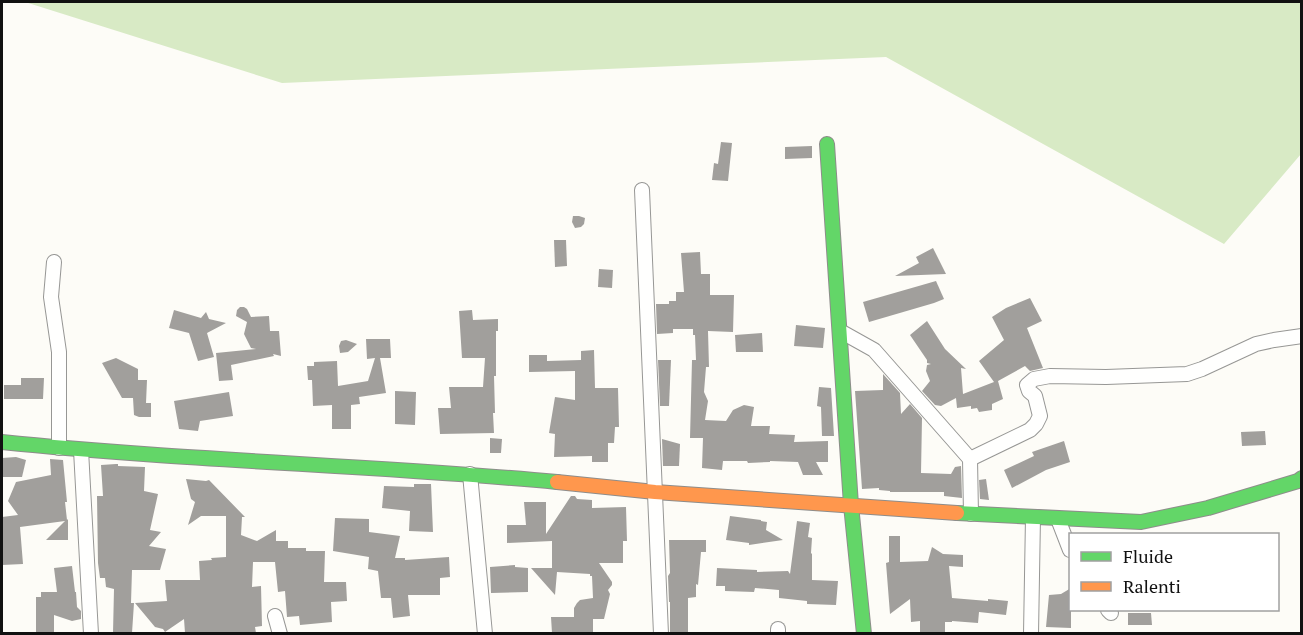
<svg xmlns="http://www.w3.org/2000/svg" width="1303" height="635" font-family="'PT Serif',serif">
<rect width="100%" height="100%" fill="#fdfcf7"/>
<path fill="#d8eac5" d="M25 2H1301V154L1224 244 886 57 282 83Z"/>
<g fill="#a19f9c">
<path d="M721 142 732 143 728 181 712 180 714 163 718 164Z"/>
<path d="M812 146V158L785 159V147Z"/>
<path d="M573 216H579L585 218 584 224 581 227 575 228 572 222Z"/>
<path d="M554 240H566L567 266 555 267Z"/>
<path d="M933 248 946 274 895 276 919 263 916 257Z"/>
<path d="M700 252 701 274H710V295H734L733 332 708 331 709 367H706L704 392 708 401 705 420 726 421 733 410 744 405 754 407 751 426H770L769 434 795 435 794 442 828 441V462H816L823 475H803L798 462 770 461V462L748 463 747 461H723L722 470 702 468 703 438H690L692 360H696L695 335H693V329H673V333L657 334 656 304H669V301H676V292H684L681 253Z"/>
<path d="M599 269 613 270 612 288 598 287Z"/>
<path d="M936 281 944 299 934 303 869 322 863 302Z"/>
<path d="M1030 298 1042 321 1027 328 1043 368 1030 371 1025 366 998 381 1003 399 992 404V410L979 412 977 408 971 409V406L957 408 956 398 941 406 935 405 922 391 930 381 926 371 927 365 931 364 927 363V360L910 335 927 321 945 349 966 369 961 368 963 394 994 382 979 361 1004 340 992 317 1006 308Z"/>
<path d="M240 307H244L247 309 251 317 269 316 270 331H279L281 356 273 354 274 356 231 365 233 380 219 381 216 353 256 349 251 348 244 334 247 322 236 316 237 310Z"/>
<path d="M174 310 201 318 206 312 209 319 226 323 207 333 214 357 198 361 189 333 169 328Z"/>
<path d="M472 310 473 320 498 319V331H496V376H494L495 413H493L494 433 440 434 438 408H451L449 387H483L485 358H462L459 311Z"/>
<path d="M796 325 825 328 823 348 794 346Z"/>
<path d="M762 333 763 352H736L735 335Z"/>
<path d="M366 339H390L391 358H380L386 393 359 397 360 404 351 405V429H332V405L313 406 312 380H308L307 366H314V362L337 361 338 386 368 381 375 358 367 359Z"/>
<path d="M346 340 357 344 348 352 340 353 339 346 341 341Z"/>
<path d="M594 350 595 388H618L619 427H615L614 443H608V462H592V456L554 457 555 434 549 433 555 397 575 400V371L529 372V355H547V361L581 360V351Z"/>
<path d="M116 358 138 369V380H147L146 403H151V417H139L134 415 133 398H122L102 363Z"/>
<path d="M658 360H671L669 406H660Z"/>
<path d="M883 374 900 393 901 414 910 404 922 418 921 473 951 474 955 467 961 466 962 498 944 496V492H890V491L879 490V488L862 489 855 391 883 390Z"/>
<path d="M21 378H44L43 399H4V385H21Z"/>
<path d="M819 387 831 388 834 436H822L821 407 817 406Z"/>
<path d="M395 391 416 392 415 425 395 424Z"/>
<path d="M229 392 233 416 200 421 198 431 179 429 174 401Z"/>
<path d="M1265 431 1266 445 1242 446 1241 432Z"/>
<path d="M490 438 502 439 501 453H490Z"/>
<path d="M662 439 680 444 679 466H663Z"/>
<path d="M1064 441 1070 462 1046 470 1012 488 1004 470 1034 456 1032 452Z"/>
<path d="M16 457 26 460 22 477H2V458Z"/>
<path d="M50 459 63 460 67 502H65L67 520 68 519V540H46L65 521 20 527 23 564 2 565V517L18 515 8 501 16 482 51 475Z"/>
<path d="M116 464H118V466L145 467 144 491 158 494 150 530 161 532 149 546 166 549 160 570H132L131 603H134L132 633H113L114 589 106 587 105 578H100L98 563 97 496H103L101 465Z"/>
<path d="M186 479 206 481 209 480 245 517H242L241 535 257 541 276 530V541H288V548H306V551H325L324 582H346L347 601 331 602 332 622 300 625 299 616 287 617 285 591 278 592 275 562H253L252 587 261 586 262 626 255 627 256 633H185L184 619 165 632 163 629 155 627 135 603 167 601 165 580H200L199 561 212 560 211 558 226 557V516H201L188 525 195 502 191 499Z"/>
<path d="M986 479 989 500 980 499 979 480Z"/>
<path d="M414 484H431L433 532 409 531 410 511 382 508 384 486 414 487Z"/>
<path d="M571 496H575L577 499 592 500V508L626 507 627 541H623V563H599L612 582V585L608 590 610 594 604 619H593V633H552L551 617H574V608L577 603 580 600 593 598 592 576H590V574L557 572 555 595 531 568H552V541L507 543V525H526L524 502H546V534Z"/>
<path d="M730 516 761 520V521L767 522 766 530 783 540 749 545V543L726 540Z"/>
<path d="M335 518 369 519V532L400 536 395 558H405V560L449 557 450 577 440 578V595H408L410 616 393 618 391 598H381L378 571 368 569 369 557 333 551Z"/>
<path d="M797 521 810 523 808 537 812 538 811 553 812 554V580L838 581 836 605 807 604V601L779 598V590L755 588 754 592 725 591V586H716L717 568 757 570V572L788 571 790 574Z"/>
<path d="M889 536H900V562L928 561 932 547 943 554 963 555V567L949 566 952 598 988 601V599L1008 601 1006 615 979 612 978 623 952 621V622H945V633H920V621L911 622 910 599 890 614 886 563 889 562Z"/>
<path d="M669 540H706V552H701L698 585 696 584V597L688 598V633H670V602H669L668 576 670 573Z"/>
<path d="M515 565V567L528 568V592L491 593 490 567Z"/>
<path d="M72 566 75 592H76L77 607 81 611V619L72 621 54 615V633H36V597H41V592H57L54 568Z"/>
<path d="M1071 588V628L1046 627 1049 595 1061 594Z"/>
<path d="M1128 613H1151L1152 625H1128Z"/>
</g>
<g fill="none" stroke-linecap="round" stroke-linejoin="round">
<defs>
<g id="street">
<path d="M642 190 661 634"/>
<path d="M54 262 51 297 59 352V448"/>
<path d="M840 331 874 350 970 459 971 514"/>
<path d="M81 450 91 634"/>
<path d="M970 459 1030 430 1036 424 1040 416 1035 396 1029 391 1027 385 1034 379 1050 376 1106 377 1187 374 1202 369 1256 344 1274 340 1302 336"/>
<path d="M470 474 485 634"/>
<path d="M1058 519 1070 550"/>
<path d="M1108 610 1111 613"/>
<path d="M275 616 280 634"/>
<path d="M778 629V634"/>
<path d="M1031 634 1033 517"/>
</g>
<g id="fast">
<path d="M827 144 851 505 864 634"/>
<path d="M2 442C187 461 373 465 557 482"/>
<path d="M957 513 1141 522 1208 508 1298 481 1302 478"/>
</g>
<path id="slow" d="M557 482 655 492 957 513"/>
</defs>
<use href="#street" stroke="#979795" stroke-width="16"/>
<use href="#fast" stroke="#8e8d8b" stroke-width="16"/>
<use href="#slow" stroke="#8e8d8b" stroke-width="16"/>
<use href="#street" stroke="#fffffe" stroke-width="14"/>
<use href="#fast" stroke="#63d668" stroke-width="14"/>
<use href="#slow" stroke="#ff974d" stroke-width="14"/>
</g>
<rect width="1303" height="635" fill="none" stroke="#111111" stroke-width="6"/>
<rect x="1069" y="533" width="210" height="78" fill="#ffffff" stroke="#a0a0a0" stroke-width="1.5"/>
<rect x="1081" y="552" width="30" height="9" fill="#63d668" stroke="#a0a0a0" stroke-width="1.5"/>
<text x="1123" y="563" font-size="18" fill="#111111">Fluide</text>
<rect x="1081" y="582" width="30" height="9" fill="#ff974d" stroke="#a0a0a0" stroke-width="1.5"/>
<text x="1123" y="593" font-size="18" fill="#111111">Ralenti</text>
</svg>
